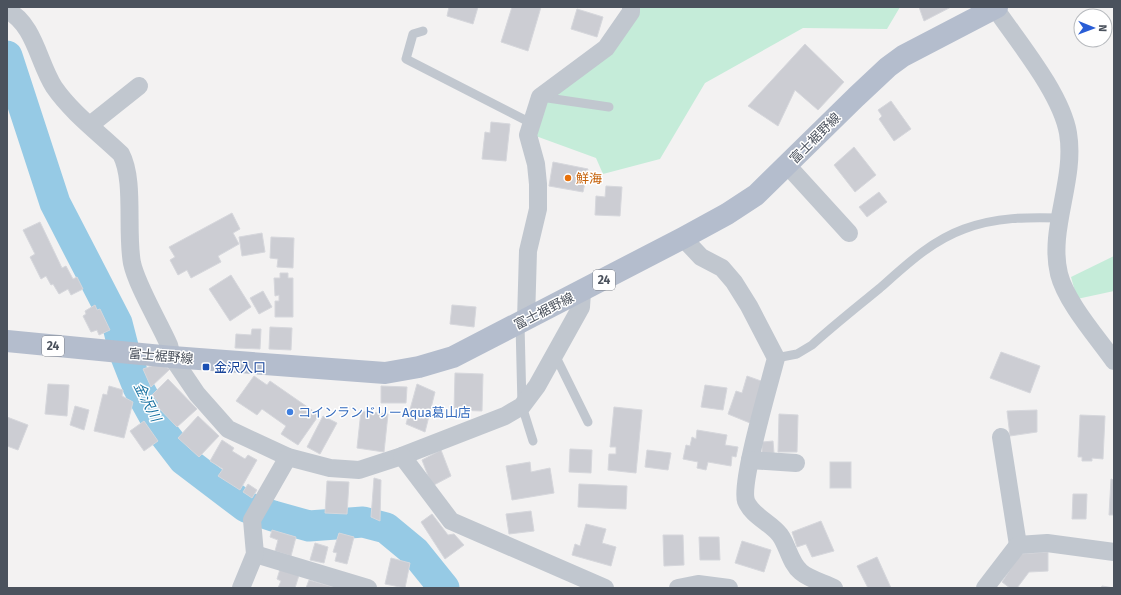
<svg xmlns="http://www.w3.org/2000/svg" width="1121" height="595" font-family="'Fira Sans','Noto Sans JP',sans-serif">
<rect width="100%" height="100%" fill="#f3f2f2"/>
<g fill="#c5ecd9">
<path d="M637 7H900L887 29 803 28 705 83 660 159 603 174 596 158 533 135 544 102Z"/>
<path d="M1114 256V291L1077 299 1071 277Z"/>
</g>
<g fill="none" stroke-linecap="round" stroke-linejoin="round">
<path stroke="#96cae5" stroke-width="31" d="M7 56 55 203 117 323 125 354 138 387 164 434 184 460 246 507 273 516 309 526 363 522 386 528 415 552 444 588"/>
</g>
<g fill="#cccdd3" stroke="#d6d7dc">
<path d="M449 7H478L473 24 447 16Z"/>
<path d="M512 7H541L528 51 501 42Z"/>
<path d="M919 7H951L924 21Z"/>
<path d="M577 9 603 17 597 37 571 29Z"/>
<path d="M805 44 844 82 818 110 795 90 778 126 748 106Z"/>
<path d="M891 101 911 129 894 141 879 119 882 116 878 110Z"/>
<path d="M491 122 510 124 506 161 482 159 485 132 490 133Z"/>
<path d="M854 147 876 175 855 192 834 165Z"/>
<path d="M553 162 588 169 583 192 549 186Z"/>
<path d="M606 186 622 187 620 216 595 215 596 196 605 197Z"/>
<path d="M879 192 887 202 867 217 859 207Z"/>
<path d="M232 213 240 229 233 233 239 244 218 256 221 262 191 278 187 270 178 275 170 260 175 257 169 247Z"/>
<path d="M40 222 62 268 66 266 73 279 77 277 83 289 71 295 68 289 59 294 53 284 51 285 46 276 41 279 30 257 35 254 23 230Z"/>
<path d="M262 233 265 252 242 256 239 237Z"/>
<path d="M271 237 294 238 293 268 277 267 278 259 270 258Z"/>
<path d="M280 273H288V278H293V317H275V301H279V295L275 296 274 278H280Z"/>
<path d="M231 275 251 307 230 321 209 289Z"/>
<path d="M263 291 272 307 259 314 250 298Z"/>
<path d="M95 305 97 310 100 309 110 330 99 335 97 330 91 332 83 316 86 314 85 311Z"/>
<path d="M452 305 476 307 474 327 450 324Z"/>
<path d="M270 327 292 328 291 350 269 349Z"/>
<path d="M252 329H261L260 349 235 348 236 334 251 335Z"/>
<path d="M1001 352 1040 366 1030 393 990 378Z"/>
<path d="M157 364 170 369 151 387 143 369Z"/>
<path d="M455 373 483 374 482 411 454 410Z"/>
<path d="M254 376 267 385 270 381 319 415 298 445 281 434 286 426 262 409 257 415 236 401Z"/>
<path d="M747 376 764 382 750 423 728 414 736 391 742 393Z"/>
<path d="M168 379 197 409 177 427 156 405 159 403 152 395Z"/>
<path d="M48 384 69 385 67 416 45 414Z"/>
<path d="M417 384 435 392 425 432 406 424Z"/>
<path d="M705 385 727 388 723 410 701 407Z"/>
<path d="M109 386 123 390 122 396 133 402 124 438 94 431 103 394 107 395Z"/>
<path d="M381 386 407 387 406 403H381Z"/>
<path d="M75 406 89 410 84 430 70 425Z"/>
<path d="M614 407 642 410 636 473 608 470 609 454H616V447H610Z"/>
<path d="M1037 410V432L1010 436 1007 411Z"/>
<path d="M361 411 388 414 384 452 357 448Z"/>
<path d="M779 414 798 415 797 452H778Z"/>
<path d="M1080 415 1105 416 1103 459 1092 458V461H1082V457H1078Z"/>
<path d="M198 416 219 436 199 457 178 438Z"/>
<path d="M323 416 337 423 320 454 307 447Z"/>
<path d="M7 417 28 425 18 450 7 446Z"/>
<path d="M144 421 158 441 144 451 130 431Z"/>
<path d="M697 430 727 435 725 445 738 447 736 457 732 456 731 466 708 462 706 470 697 468 698 462 683 459 686 445 690 446 692 437 696 439Z"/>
<path d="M222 440 234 448 232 451 245 459 248 455 257 460 240 490 218 476 223 469 210 461Z"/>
<path d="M773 441 774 453 762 454V442Z"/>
<path d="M570 449 592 450 591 473 569 472Z"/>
<path d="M441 450 451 476 432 486 422 460Z"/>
<path d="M647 450 671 453 668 470 645 467Z"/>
<path d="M530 462 531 472 550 468 554 493 512 500 506 466Z"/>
<rect x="830" y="462" width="21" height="26"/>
<path d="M374 478 381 480 380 521 371 517Z"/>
<path d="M1111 479 1114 480V515H1109Z"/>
<path d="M327 481 349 482 347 514 325 513Z"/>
<path d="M248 484 257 490 252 498 243 492Z"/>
<path d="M579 484 627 486 626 509 578 507Z"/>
<path d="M1073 494H1087L1086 519H1072Z"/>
<path d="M531 511 534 531 509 534 506 514Z"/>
<path d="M432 514 448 535 454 534 464 545 445 559 421 522Z"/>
<path d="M821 521 834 551 812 557 806 544 797 547 792 532Z"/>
<path d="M586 524 606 529 602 543 616 547 611 566 572 555 575 544 580 546Z"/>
<path d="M272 530 296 537 291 556 275 551 278 540 270 537Z"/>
<path d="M339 533 354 537 347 564 335 561 337 553 333 552Z"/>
<path d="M663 535H683L684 565 664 566Z"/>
<path d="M699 537H719L720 560H700Z"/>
<path d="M742 541 771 550 764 572 735 563Z"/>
<path d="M315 543 328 547 324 563 310 560Z"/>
<path d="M1048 552V571L1029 572 1017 588H1010L1002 582 1020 554Z"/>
<path d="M877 557 891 588H868L857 566Z"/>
<path d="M391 558 410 563 405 588 385 584Z"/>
<path d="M281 566 300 572 295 588H278L281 581 277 579Z"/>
<path d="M309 580 337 588H306Z"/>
<path d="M1102 586 1114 588H1101Z"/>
</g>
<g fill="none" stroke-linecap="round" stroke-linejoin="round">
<g stroke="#c1c7cf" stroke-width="9">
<path d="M423 31 413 34 406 59 531 123"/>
<path d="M541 97 609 107"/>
<path d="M520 324 522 406 533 441"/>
<path d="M555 355 588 422"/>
<path d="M776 358 797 354 812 345C834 325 857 307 880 288 906 265 931 241 964 229 996 217 1028 217 1061 218"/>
</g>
<g stroke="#c1c7cf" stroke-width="18">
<path d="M995 8C1018 42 1061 93 1068 133 1076 180 1048 229 1059 274 1066 302 1097 337 1114 361"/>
<path d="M7 10C35 25 38 62 54 87 72 113 99 133 121 154 135 180 126 231 132 263 137 286 159 322 169 345L172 357 197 394 228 429 288 457 330 468 359 470 402 456 505 416 522 406 537 386 581 307 582 292"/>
<path d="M90 125 139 86"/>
<path d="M787 165 849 233"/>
<path d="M683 238 701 257 722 268 734 282 749 306 776 358C770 382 740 482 746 501 752 516 771 523 780 535 788 546 790 563 801 572 809 579 824 583 834 588"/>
<path d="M526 320 528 251 538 209V184L536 164 528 135 540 97 606 48 631 12V7"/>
<path d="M1001 437 1018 545"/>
<path d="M402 456 451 521 605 588"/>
<path d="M750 460 796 463"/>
<path d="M255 554 368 588"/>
<path d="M241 588 255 554 252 520 288 457"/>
<path d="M678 588 698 584 729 588"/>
<path d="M985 588 1018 545 1047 543 1114 552"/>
</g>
<path stroke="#b4bdcd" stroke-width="22" d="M7 341 172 357 385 373 419 367 453 357 683 238 727 214 756 195 856 97 888 67 903 56 997 7"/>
</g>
<circle fill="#e8710a" stroke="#fff" stroke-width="1.5" cx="568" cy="178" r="4"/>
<rect fill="#1a4fb4" stroke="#fff" stroke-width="1.5" x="202" y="363" width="8" height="8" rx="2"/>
<circle fill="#3f7fe0" stroke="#fff" stroke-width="1.5" cx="290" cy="412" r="4"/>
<g text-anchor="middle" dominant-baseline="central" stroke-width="3" stroke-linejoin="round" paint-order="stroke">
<g fill="#fff" stroke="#81868e" stroke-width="1">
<rect x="593" y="270" width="22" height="20" rx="3"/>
<rect x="42" y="336" width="22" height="20" rx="3"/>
</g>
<g font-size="12" font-weight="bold" fill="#4b525d">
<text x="604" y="280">24</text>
<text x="53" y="346">24</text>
</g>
<g font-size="13" fill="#4b525d" stroke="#fff">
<text transform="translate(815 138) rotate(-45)">富士裾野線</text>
<text transform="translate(544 311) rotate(-27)">富士裾野線</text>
<text transform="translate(161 356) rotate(5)">富士裾野線</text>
</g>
<g font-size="13" fill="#c56008" stroke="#fff" text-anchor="start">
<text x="576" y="178">鮮海</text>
</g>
<g font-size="13" fill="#164399" stroke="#fff" text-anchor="start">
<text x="214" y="367">金沢入口</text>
</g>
<g font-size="13" fill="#366cbe" stroke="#fff" text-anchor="start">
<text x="298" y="412">コインランドリーAqua葛山店</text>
</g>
<g font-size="14" font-style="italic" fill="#1973a2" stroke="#fff">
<text transform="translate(147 402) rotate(63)">金沢川</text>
</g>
</g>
<rect width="1121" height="595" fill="none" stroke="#4b525d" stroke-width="16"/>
<g transform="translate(1093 28) rotate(91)"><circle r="19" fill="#ffffff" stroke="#b7babe"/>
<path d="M0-3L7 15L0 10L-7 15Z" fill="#295dd6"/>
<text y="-6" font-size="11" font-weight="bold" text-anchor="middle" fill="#4b525d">N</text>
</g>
</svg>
